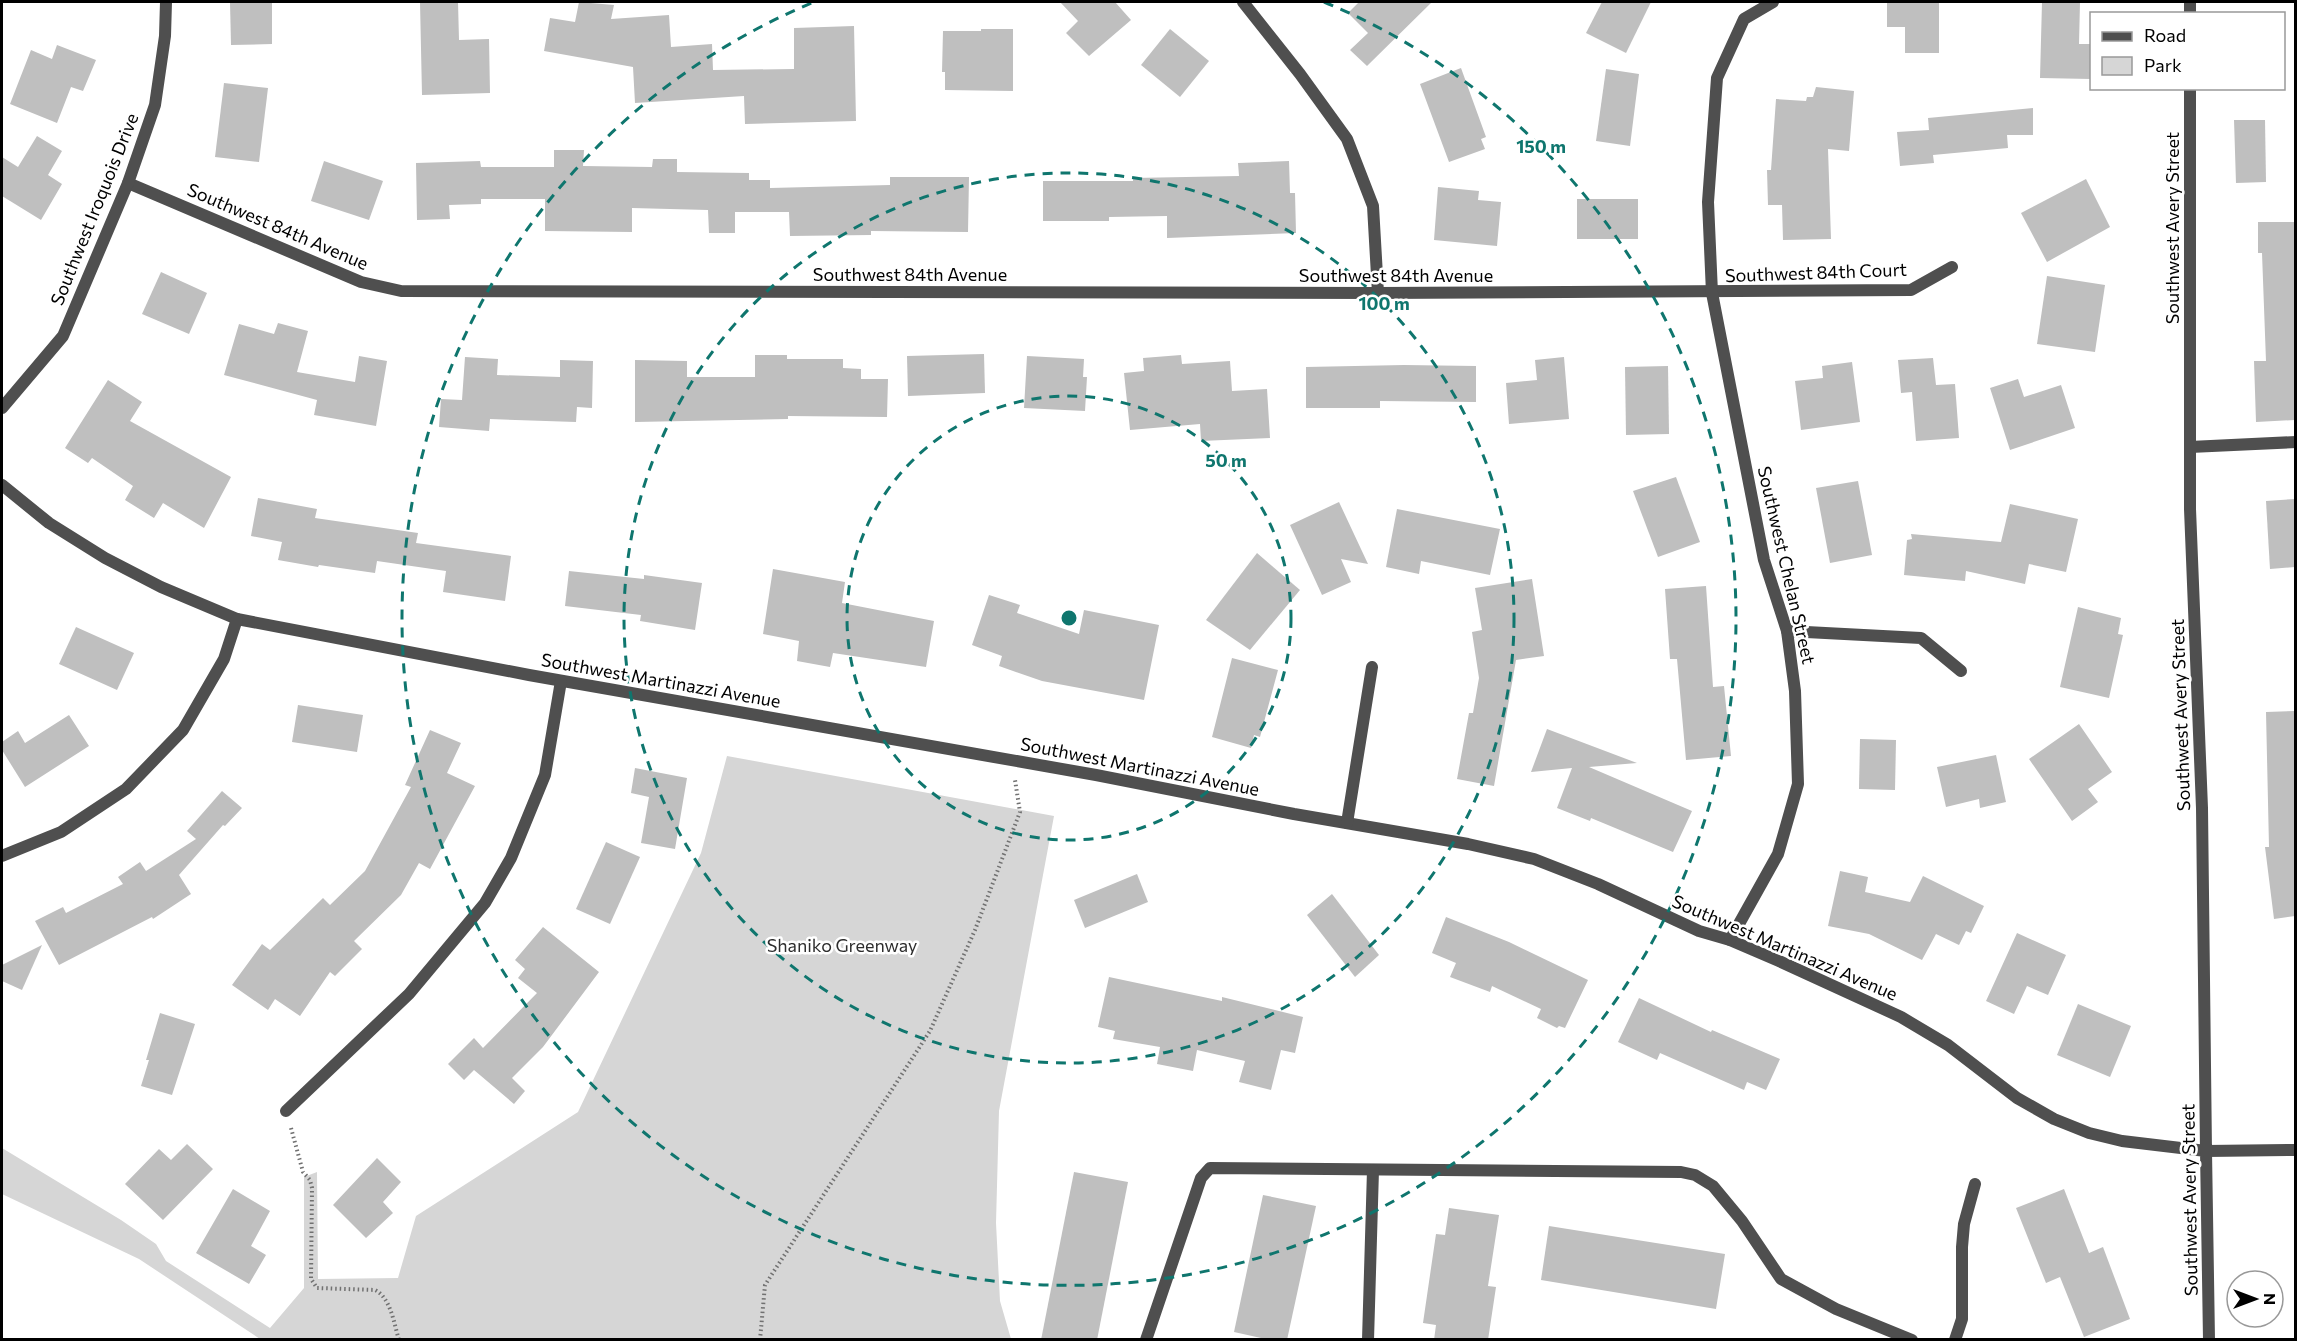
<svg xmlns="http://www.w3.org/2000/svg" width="2297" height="1341" font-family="Commissioner,sans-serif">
<rect width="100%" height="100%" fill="#fff"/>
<path fill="#d6d6d6" d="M727 756 1054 816 999 1111 996 1223 1000 1301 1011 1339H260L139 1259 2 1194V1148L121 1220 156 1244 166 1261 270 1328 304 1288V1177L317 1172 318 1279 398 1278 416 1216 578 1112 701 853Z"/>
<g fill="#bfbfbf">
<path d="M230 2H272V44L231 45Z"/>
<path d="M420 2H458L459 40 489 39 490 93 422 95Z"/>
<path d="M579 2 614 5 611 19 669 15 671 47 712 44 713 70 794 69V28L854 26 856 121 745 124 744 96 635 103 633 67 544 51 550 18 575 22Z"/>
<path d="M1060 2H1115L1131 20 1089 56 1066 33 1078 21Z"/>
<path d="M1359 2H1432L1367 66 1350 50 1368 33 1348 13Z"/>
<path d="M1602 2H1651L1626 53 1586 33Z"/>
<path d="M1887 2H1939V53H1905V27H1887Z"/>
<path d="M2042 2H2080L2079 44H2091V79L2040 78Z"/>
<path d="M981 29H1013V91L945 90V72H942L943 31H981Z"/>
<path d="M1170 29 1209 61 1180 97 1141 65Z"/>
<path d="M57 45 96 60 83 91 71 87 57 123 10 104 31 50 52 59Z"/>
<path d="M1461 68 1486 137 1481 139 1485 149 1449 162 1420 84Z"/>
<path d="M1606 69 1639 74 1630 146 1596 141Z"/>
<path d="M224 83 268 88 259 162 215 157Z"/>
<path d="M1816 87 1854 91 1849 151 1828 149 1831 239 1783 240 1782 205H1768L1767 170H1771L1776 99 1806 101 1807 97H1813Z"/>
<path d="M2033 108V135H2007L2008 148 1933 155 1934 163 1900 166 1897 132 1929 130 1928 118Z"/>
<path d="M2234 120H2265L2266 182 2236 183Z"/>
<path d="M37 136 62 151 48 175 62 184 41 220 2 196V157L18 167Z"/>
<path d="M554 150H584L583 166 652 167 653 159H677V172L749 173V180H770V188L890 185V177H969L968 232 871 231V235L790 236 789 212H735V233H709L708 210 632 208V232L545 231V199H481V204L449 205 450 219 417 220 416 163 480 161 481 167H554Z"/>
<path d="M324 161 383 181 369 220 311 201Z"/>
<path d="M1289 161 1290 193H1295L1296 233 1167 238V216L1109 217V221H1043V181H1133V178L1239 176 1238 163Z"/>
<path d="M2086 179 2110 227 2047 262 2021 213Z"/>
<path d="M1438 187 1479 191 1478 200 1501 202 1497 246 1434 240Z"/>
<rect x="1577" y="199" width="61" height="40"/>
<path d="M2258 222H2295V420L2256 422 2254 361H2266L2262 253H2258Z"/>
<path d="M161 272 207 293 189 334 142 314Z"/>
<path d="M2047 276 2105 285 2095 352 2037 344Z"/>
<path d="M278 323 308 331 297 372 355 382 359 356 387 361 376 426 314 415 317 400 224 375 239 324 274 334Z"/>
<path d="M984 354 985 393 908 396 907 356Z"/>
<path d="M755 355H787V359H843V368L861 369V379H888L887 417 788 416V419L635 422V360L687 361V377H755Z"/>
<path d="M1181 355 1182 364 1230 361 1232 391 1267 389 1270 438 1201 441 1200 424 1130 430 1124 373 1144 371 1143 358Z"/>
<path d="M1027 356 1084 359 1083 377H1087L1085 411 1024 408Z"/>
<path d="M465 357 498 359 497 375 560 377V360L593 361 592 408 577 407 576 422 490 419 489 431 439 427 441 399 462 400Z"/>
<path d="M1564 357 1569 419 1509 424 1506 383 1537 380 1535 360Z"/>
<path d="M1933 358 1936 385 1955 384 1959 438 1916 441 1912 392 1901 393 1898 360Z"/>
<path d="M1852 362 1860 422 1801 430 1795 381 1823 378 1822 366Z"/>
<path d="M1404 365 1476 366V402L1380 401V408H1306V367Z"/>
<path d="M1668 366 1669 434 1626 435 1625 367Z"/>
<path d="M2018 379 2024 397 2061 385 2075 428 2010 450 1990 388Z"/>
<path d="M108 380 142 402 130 421 231 477 204 528 163 503 154 518 125 500 133 486 92 458 88 463 65 448Z"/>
<path d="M1676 477 1700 542 1658 557 1633 491Z"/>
<path d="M1858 481 1872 555 1830 563 1816 488Z"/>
<path d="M258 498 317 509 315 518 418 533 416 543 511 556 505 601 443 592 446 571 377 561 375 573 319 565 318 567 278 560 282 542 251 536Z"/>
<path d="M2295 499V567L2270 569 2266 501Z"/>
<path d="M1339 502 1368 564 1341 559 1351 582 1322 595 1290 525Z"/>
<path d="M2010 504 2078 519 2066 572 2029 564 2025 584 1966 571 1965 581 1904 575 1907 540 1912 539 1911 534 2001 542Z"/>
<path d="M1397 509 1500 529 1490 575 1421 561 1419 574 1386 567Z"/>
<path d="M1257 553 1300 590 1250 650 1206 620Z"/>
<path d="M773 569 845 582 842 603 934 621 926 667 833 653 830 667 797 661 799 641 763 634Z"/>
<path d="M569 571 644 579V575L702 583 695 630 640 621 641 615 565 606Z"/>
<path d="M1532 579 1544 656 1516 660 1494 786 1457 779 1469 713H1473L1479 678 1472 632 1482 630 1475 588Z"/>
<path d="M1706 586 1713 687 1724 686 1731 756 1686 760 1677 659H1670L1665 589Z"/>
<path d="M989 595 1020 605 1017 613 1079 634 1084 610 1159 625 1144 700 1042 681 999 666 1002 656 972 645Z"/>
<path d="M2078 607 2121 618 2118 634 2123 635 2109 698 2060 687Z"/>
<path d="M76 627 134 653 117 690 59 664Z"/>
<path d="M1232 658 1278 670 1260 737 1254 735 1251 748 1212 737Z"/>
<path d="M298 705 363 715 357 752 292 742Z"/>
<path d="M2295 711V916L2274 919 2265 847H2269L2266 712Z"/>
<path d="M69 715 89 746 25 787 2 750V742L18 731 25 743Z"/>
<path d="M2079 724 2112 772 2088 789 2098 802 2072 821 2029 759Z"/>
<path d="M1547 729 1637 763 1589 767 1692 811 1673 852 1591 818 1590 821 1557 808 1572 768 1531 772Z"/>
<path d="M430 730 461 743 447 773 475 786 430 869 419 863 401 895 354 941 362 949 335 976 330 972 300 1016 275 999 268 1010 232 985 262 944 270 950 323 898 330 905 365 871 411 787 405 785Z"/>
<path d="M1860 739 1896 740 1895 790 1859 789Z"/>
<path d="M1996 755 2006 802 1980 808 1979 799 1946 807 1937 767Z"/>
<path d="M635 768 687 778 675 849 641 843 649 797 631 793Z"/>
<path d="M222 791 242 808 225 826 223 825 179 875 191 894 153 919 152 917 59 965 35 921 63 907 66 913 123 884 118 877 140 862 146 871 196 839 187 831Z"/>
<path d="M606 842 640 857 610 924 576 909Z"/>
<path d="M1840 871 1868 877 1865 892 1910 902 1923 876 1984 906 1971 933 1966 931 1959 945 1936 934 1922 960 1869 934 1828 926Z"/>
<path d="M1137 874 1148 902 1085 928 1074 900Z"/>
<path d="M1332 894 1379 955 1355 977 1307 915Z"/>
<path d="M1446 917 1509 942 1588 980 1565 1028 1559 1026 1557 1028 1537 1018 1541 1009 1492 986 1490 992 1450 977 1456 963 1432 953Z"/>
<path d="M543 927 599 972 543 1047 512 1078 525 1091 514 1104 474 1070 464 1080 448 1064 474 1038 483 1048 537 993 518 978 525 969 515 960Z"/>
<path d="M2017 933 2066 955 2048 995 2027 986 2014 1014 1986 1001Z"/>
<path d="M42 945 22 990 2 981V965Z"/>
<path d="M1109 977 1222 1001V997L1303 1017 1295 1053 1281 1050 1271 1090 1239 1082 1245 1061 1197 1050 1193 1071 1157 1064 1160 1047 1113 1039 1115 1031 1098 1027Z"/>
<path d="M1639 998 1711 1032 1712 1030 1780 1059 1766 1090 1747 1082 1744 1090 1660 1053 1657 1060 1618 1042Z"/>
<path d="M2078 1004 2131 1026 2110 1077 2057 1055Z"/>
<path d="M160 1013 195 1024 172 1095 141 1086 149 1060H146Z"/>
<path d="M187 1144 213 1169 163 1220 125 1184 159 1149 171 1160Z"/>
<path d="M377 1158 401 1182 383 1202 393 1213 366 1238 333 1205Z"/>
<path d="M1074 1172 1128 1182 1097 1340H1041Z"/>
<path d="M233 1189 270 1211 251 1246 266 1255 249 1284 196 1253Z"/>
<path d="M2064 1189 2089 1253 2103 1247 2130 1319 2084 1337 2060 1277 2046 1283 2016 1208Z"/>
<path d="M1263 1195 1316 1206 1287 1340H1270L1234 1332Z"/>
<path d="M1449 1208 1499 1215 1488 1286 1496 1287 1488 1340H1434L1436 1325 1423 1323 1436 1234 1445 1235Z"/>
<path d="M1549 1226 1725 1254 1716 1309 1541 1280Z"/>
</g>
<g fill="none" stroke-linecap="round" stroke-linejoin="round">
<g stroke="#717171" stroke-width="4" stroke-dasharray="1.5 3" stroke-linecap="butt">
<path d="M291 1128 303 1172 310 1180 312 1188 311 1279 317 1288 375 1290C391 1298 394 1324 399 1340"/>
<path d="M760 1340 765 1285 930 1031 975 930 1020 812 1015 780"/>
</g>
<g stroke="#4f4f4f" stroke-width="12">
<path d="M2190 447 2296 442"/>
<path d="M1146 1340 1201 1178 1210 1168 1681 1172 1695 1175 1713 1186 1742 1221 1781 1279 1836 1309 1912 1340"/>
<path d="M1368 1340 1373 1170"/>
<path d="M1955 1340 1962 1319V1247L1964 1224 1975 1184"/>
</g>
<g stroke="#4f4f4f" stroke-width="12">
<path d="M1243 2 1300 74 1347 139 1373 206 1378 293"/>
<path d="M128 183 361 282 401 291 1378 293 1911 290 1952 267"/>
<path d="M2 408 63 336 128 183 155 105 165 36 166 2"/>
<path d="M2 485 49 523 105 558 161 587 237 619 529 675 1096 775 1294 814 1468 844 1534 859 1598 884 1699 931 1730 940 1779 961 1901 1017 1948 1045 2017 1098 2054 1119 2089 1133 2122 1141 2206 1151 2209 1340"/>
<path d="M1787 631 1921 638 1961 671"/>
<path d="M1347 823 1372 667"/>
<path d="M2 856 61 832 126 789 183 730 224 659 237 619"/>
<path d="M1730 940 1778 854 1798 784 1795 691 1787 631 1764 560 1712 293 1708 202 1717 78 1744 19 1773 2"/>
<path d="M286 1111 409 994 485 903 511 858 545 775 561 681"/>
</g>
<g stroke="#4f4f4f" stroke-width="12">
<path d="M2190 2V14"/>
<path d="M2190 88V509L2202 808 2206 1151 2296 1150"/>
</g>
</g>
<g fill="none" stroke="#0f766e" stroke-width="3" stroke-dasharray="10 8">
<circle cx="1069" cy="618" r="222"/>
<circle cx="1069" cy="618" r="445"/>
<path d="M1324 2A667 667 0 1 1 814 2"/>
</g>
<g text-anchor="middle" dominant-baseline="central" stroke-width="5" stroke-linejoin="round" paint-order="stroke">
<g font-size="18" fill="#000" stroke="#fff">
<text transform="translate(94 209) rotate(-68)">Southwest Iroquois Drive</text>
<text transform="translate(278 226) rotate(23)">Southwest 84th Avenue</text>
<text transform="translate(2172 228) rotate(-90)">Southwest Avery Street</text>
<text transform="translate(1816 272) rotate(-2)">Southwest 84th Court</text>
<text x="910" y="274">Southwest 84th Avenue</text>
<text x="1396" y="275">Southwest 84th Avenue</text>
<text transform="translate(1787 565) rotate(77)">Southwest Chelan Street</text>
<text transform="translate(661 680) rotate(10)">Southwest Martinazzi Avenue</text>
<text transform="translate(2180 715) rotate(-92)">Southwest Avery Street</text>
<text transform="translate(1140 766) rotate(11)">Southwest Martinazzi Avenue</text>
<text transform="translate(1785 947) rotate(23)">Southwest Martinazzi Avenue</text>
<text transform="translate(2189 1200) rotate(-91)">Southwest Avery Street</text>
</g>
<g font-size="18" fill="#2d2d2d" stroke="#fff">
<text x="842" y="945">Shaniko Greenway</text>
</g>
</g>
<circle cx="1069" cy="618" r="9" fill="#0f766e" stroke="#fff" stroke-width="3"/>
<g font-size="18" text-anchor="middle" font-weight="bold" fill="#0f766e" stroke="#fff" stroke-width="5" stroke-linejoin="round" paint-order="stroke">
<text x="1541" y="153">150 m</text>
<text x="1384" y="310">100 m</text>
<text x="1226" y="467">50 m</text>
</g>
<rect width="2297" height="1341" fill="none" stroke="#000000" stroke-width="6"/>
<rect x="2090" y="12" width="195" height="78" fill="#ffffff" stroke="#999999" stroke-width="1.5"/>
<rect x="2102" y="32" width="30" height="9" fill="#4f4f4f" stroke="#999999" stroke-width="1.5"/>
<text x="2144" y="42" font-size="18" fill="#000000">Road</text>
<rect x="2102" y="57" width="30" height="18" fill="#d6d6d6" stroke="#999999" stroke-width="1.5"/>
<text x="2144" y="72" font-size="18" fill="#000000">Park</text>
<g transform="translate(2255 1299) rotate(90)"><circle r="28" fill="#ffffff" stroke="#999999" stroke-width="1.5"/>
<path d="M0-4.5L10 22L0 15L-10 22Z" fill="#000000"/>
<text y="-9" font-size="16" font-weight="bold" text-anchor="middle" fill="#000000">N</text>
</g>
</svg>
